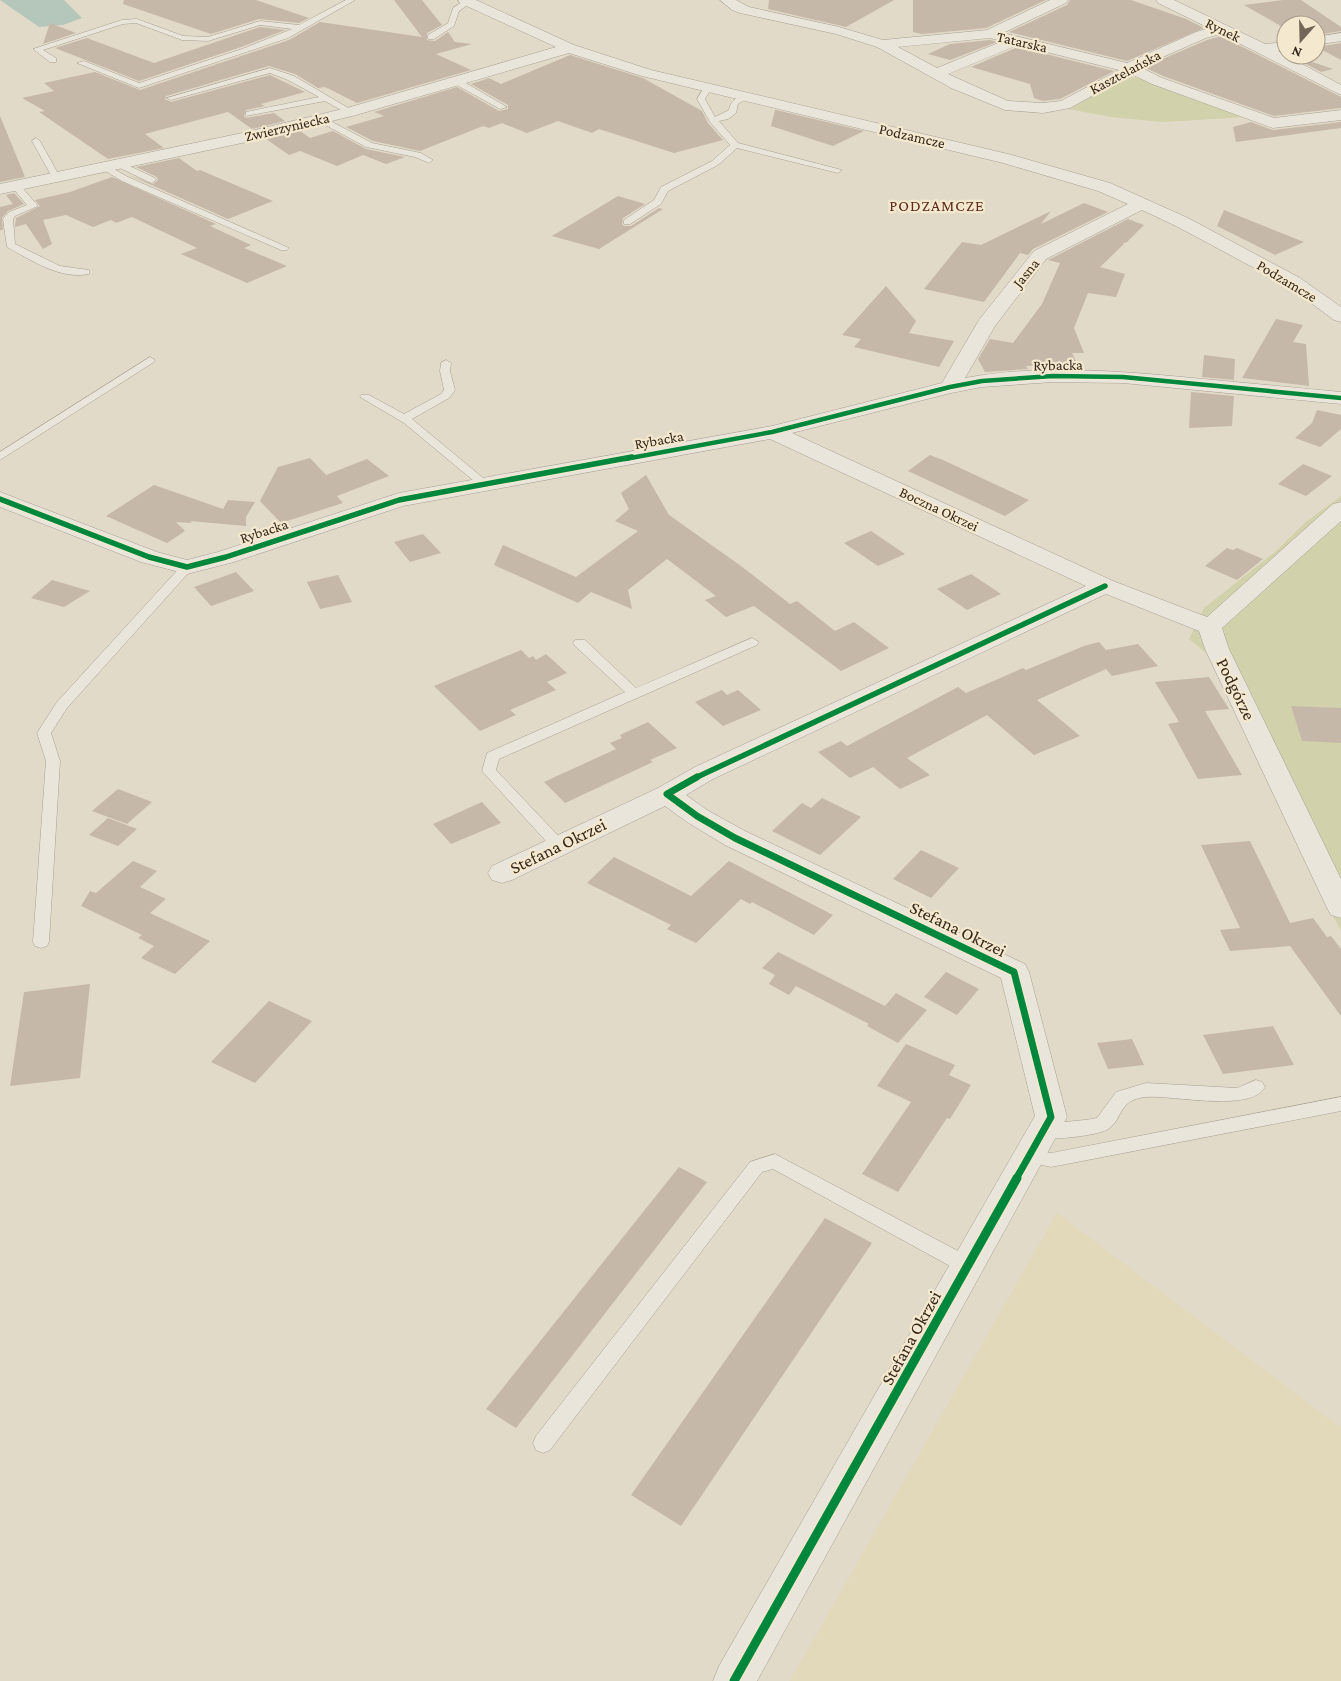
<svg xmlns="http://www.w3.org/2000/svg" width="1341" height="1681" font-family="'Crimson Pro',serif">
<rect width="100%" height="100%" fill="#e2dac8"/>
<path fill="#e1d9b9" d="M1057 1213 1341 1428V1681H790Z"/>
<g fill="#d1d1ab">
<path d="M1128 77 1139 78 1249 117 1162 122 1111 117 1068 109Z"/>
<path d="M1341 496V931L1312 877 1207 654 1189 639 1204 608 1275 552 1307 521Z"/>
</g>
<path fill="#b5c6bb" d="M0 0H64L82 18 63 25 39 27Z"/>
<g fill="#c5b8a9">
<path d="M124 0H256L309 18 299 23 259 19 211 34 123 4Z"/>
<path d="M394 0H422L442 25 427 33V40L435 41 448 32 455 42 472 44 436 54 471 70 357 103 325 87 318 88 295 74 269 66 166 96 165 99 171 102 270 75 305 92 261 104 265 106 246 110 244 116 246 118 274 113 285 121 252 129 228 112 145 134 164 148 108 159 39 112 45 111 22 98 54 91 44 83 95 72 140 90 289 40 320 22 422 37Z"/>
<path d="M769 0H894L846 27 768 9Z"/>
<path d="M913 0H1046L986 28 922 34 913 32Z"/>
<path d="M1070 0H1131L1186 19 1204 28 1127 61 1009 32 1067 5Z"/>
<path d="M1283 0H1301L1341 27V31L1316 35V25H1286V29L1244 5Z"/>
<path d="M50 23 76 33 43 44Z"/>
<path d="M260 27 285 30 241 47 139 81 55 48 87 38 154 63Z"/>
<path d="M1221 36 1341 97V108L1274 116 1163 76 1144 67 1207 40Z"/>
<path d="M990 40 997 42 950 60 928 54 950 44Z"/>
<path d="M1341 43V60L1317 47Z"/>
<path d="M1018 47 1114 71 1060 99 1043 101 1034 98 1030 84 971 67Z"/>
<path d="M570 55 643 78 702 111 708 123 723 140 674 153 599 129 592 133 558 121 527 133 502 123 489 128 483 126 420 151 373 141 346 127 384 116 374 112 457 87 499 111 508 109V105L471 84 489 78 501 84Z"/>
<path d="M1289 55H1292L1333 69 1321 72Z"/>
<path d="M775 110H776L864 131 833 146 771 126Z"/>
<path d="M0 116 25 177 0 182Z"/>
<path d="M1251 122 1273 130 1341 122V128L1236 142 1233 127Z"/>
<path d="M300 131 310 138 333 131 366 149 405 157 386 164 363 155 337 166 300 151 289 155 266 139Z"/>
<path d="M179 158 197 171 200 170 273 201 228 219 129 175 124 173 153 184 158 180 157 177 136 167Z"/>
<path d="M112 177 216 224 210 226 251 245 244 248 287 266 247 283 181 254 197 248 132 217 116 223 111 220 93 227 66 215 43 220 52 244 43 249 26 224 15 227 16 218 40 206 35 200 70 192Z"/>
<path d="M14 193 24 204 8 211 2 218 3 230H0V207L13 204 6 195Z"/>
<path d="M618 196 645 204 623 218 622 224 624 226H631L659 208 663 209 599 249 552 236Z"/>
<path d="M1084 203 1108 212 1033 249 1028 255 1020 253 984 302 924 289 962 242 981 245 1051 211 1041 224Z"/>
<path d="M1224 210 1304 242 1275 255 1217 226Z"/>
<path d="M1128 219 1144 225 1127 242 1122 244H1124L1100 267 1125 274 1116 297 1088 293 1074 328 1084 353H1072L1077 364 1026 366 1028 369 985 372 978 359 990 339 1013 343 1042 304 1060 263 1048 260Z"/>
<path d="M886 286 916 321 909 333 954 341 939 367 854 347 861 339 842 335Z"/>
<path d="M1276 319 1303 325 1293 342 1306 344 1309 386 1242 378Z"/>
<path d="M1204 355 1235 359 1234 380 1202 377Z"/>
<path d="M1191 392 1234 396 1232 426 1189 428Z"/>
<path d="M1317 410 1341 415V429L1320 447 1295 438 1312 423Z"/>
<path d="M930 455 943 460 1029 500 1005 516 908 471Z"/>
<path d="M310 458 326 475 367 459 389 476 337 496 343 503 281 523 260 501 278 467Z"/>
<path d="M1303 464 1332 476 1306 496 1278 484Z"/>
<path d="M646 475 669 515 741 566 790 604 797 601 835 631 854 622 889 648 841 671 754 606 726 617 705 600 716 596 667 559 628 590 632 609 591 592 578 603 494 565 503 545 576 577 638 531 615 521 629 509 621 493Z"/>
<path d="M154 485 223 509 228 500 255 502 246 517V526L190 521 192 523 176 522 185 531 167 543 106 516Z"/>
<path d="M871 531 905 554 878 566 844 543Z"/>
<path d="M423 534 441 553 410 562 394 542Z"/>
<path d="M1227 548 1233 550 1237 548 1263 559 1237 580 1205 566Z"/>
<path d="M236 572 254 591 211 606 194 587Z"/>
<path d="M971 574 1001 594 967 610 937 589Z"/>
<path d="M338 575 352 602 320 609 307 582Z"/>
<path d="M52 580 90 591 64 607 31 598Z"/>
<path d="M1099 642 1106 650 1138 644 1158 666 1112 676 1106 669 1037 700 1080 736 1034 755 987 715 907 758 930 775 900 789 873 767 850 778 818 752 841 741 847 746 958 687 966 693 1023 668 1026 670 1084 646Z"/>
<path d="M521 650 529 658 533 656 536 660 546 654 567 673 547 682 556 690 510 710 516 715 480 731 434 686Z"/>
<path d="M1209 677 1229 709 1205 711 1242 775 1198 779 1168 724 1179 722 1155 682Z"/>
<path d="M722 690 727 695 738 690 761 710 723 726 695 702Z"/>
<path d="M1291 706 1341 708V743L1302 741Z"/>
<path d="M648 722 677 748 650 760 653 762 565 803 544 782 616 749 610 743 622 738 620 735Z"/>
<path d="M118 789 152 802 127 824 92 811Z"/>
<path d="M822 798 861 817 820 855 772 831 802 803 811 808Z"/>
<path d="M482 802 501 823 451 844 433 824Z"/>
<path d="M108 818 137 829 118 846 89 835Z"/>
<path d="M1250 841 1290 923 1313 918 1327 937 1331 936 1341 949V1016L1290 946 1230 951 1220 930 1240 928 1201 845Z"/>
<path d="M921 850 959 868 931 898 893 879Z"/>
<path d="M614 857 691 896 729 861 833 915 814 935 752 902 750 904 741 899 696 943 667 929 671 925 587 883Z"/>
<path d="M133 861 157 871 140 887 166 899 150 913 210 941 175 974 141 958 154 946 138 938 142 935 81 906 90 891 96 893Z"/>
<path d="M778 952 885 1006 896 993 927 1010 898 1043 867 1026 869 1024 796 986 789 995 769 984 775 975 762 968Z"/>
<path d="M946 972 979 989 957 1015 924 997Z"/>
<path d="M90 984 80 1078 10 1086 24 992Z"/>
<path d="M269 1001 312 1021 255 1083 211 1062Z"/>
<path d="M1273 1026 1294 1065 1223 1074 1203 1035Z"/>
<path d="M1132 1039 1144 1065 1108 1069 1097 1043Z"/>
<path d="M906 1044 955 1065 949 1075 971 1085 950 1119 947 1118 898 1192 862 1174 911 1102 877 1086Z"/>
<path d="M679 1167 707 1182 516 1428 486 1409Z"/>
<path d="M825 1218 872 1243 681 1526 631 1495Z"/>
</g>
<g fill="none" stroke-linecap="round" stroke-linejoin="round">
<defs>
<g id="lane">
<path d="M346 0H355L288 38 139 88 77 63 84 61 139 83 242 49 292 29 260 25 208 41 182 40 136 23 123 24 43 50 56 58V62H50L33 49 122 20 137 19 183 36 208 37 260 21 299 25Z"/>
<path d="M465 0 472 2 459 11 454 26 434 39H428V35L448 23 453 8Z"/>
<path d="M270 68 294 76 355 112 348 114 325 101 246 116V112L319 97 288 80 270 73 171 100 167 98Z"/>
<path d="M453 79H459L507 107 500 109 453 83Z"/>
<path d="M705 86 712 88 705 99 715 117 729 110C730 101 737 97 745 95L749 97 738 104 736 113 728 119 719 121 738 143 842 170 838 173 737 148 718 165 668 191 661 204 630 224H624V220L654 200 661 187 712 161 730 145 710 122 697 99Z"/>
<path d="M321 116 372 143 421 153 433 160 429 163 415 157 366 147 318 121 317 119Z"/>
<path d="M36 138 40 141 60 177 59 179 56 180 52 177 32 141Z"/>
<path d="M119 161 155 178 156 180 152 183 149 182 116 166 115 164Z"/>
<path d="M105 164 128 177 289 248 287 250H281L122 181 102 169V165Z"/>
<path d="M16 183 19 184 38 206 15 216 13 219 15 244 60 266 89 270V274C60 280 31 260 7 247L3 219 9 212 27 205 11 186Z"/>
<path d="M150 357 155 360 154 362 0 460V452Z"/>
<path d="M446 360 451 363 450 371 455 390 449 398 412 419 488 482 490 484 488 486H480L404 423 360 397 361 395H369L404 414 441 394 444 390 440 371 441 363Z"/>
<path d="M187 563 193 567 191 570 67 708 51 733 60 761 49 942 47 946 41 948 35 946 33 942 46 761 37 733 57 702 183 564Z"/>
<path d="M752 638 759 642 757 645 499 759 496 770 564 842 567 846 564 850 559 851 554 850 482 771 487 753 625 692 575 646 573 643 575 640H585L636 688Z"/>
<path d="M1256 1080 1262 1082 1265 1087C1251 1113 1173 1095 1147 1097 1117 1099 1124 1119 1108 1129 1098 1136 1048 1141 1037 1137L1034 1132 1037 1127C1056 1121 1078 1122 1097 1118L1116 1092 1146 1083 1237 1088Z"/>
<path d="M1341 1097V1111L1051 1167 1024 1161 1021 1156 1024 1151 1030 1149 1051 1153Z"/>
<path d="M775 1154 975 1260 977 1266 975 1272 968 1274 961 1272 773 1169 762 1172 550 1450 543 1453 536 1450 533 1443 536 1436 750 1162Z"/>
</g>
<g id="street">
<path d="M458 0H476L574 45 651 70 1008 154 1110 183 1188 218 1300 278 1341 307V322L1334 320 1288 286 1176 226 1142 210 1046 259 995 326 965 378C1040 364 1118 371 1193 378 1242 383 1292 387 1341 392V404L1123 383 1053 382 982 387 951 393 792 433 1113 581 1207 617 1333 504 1341 502V521L1222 628 1229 649 1341 879V918L1331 915 1327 908 1205 649 1199 631 1106 594 713 779 686 795 707 810 745 831 1025 964 1029 972 1067 1117 757 1681H713L719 1666 1035 1116 1001 978 725 845 687 822 665 806 512 880 502 883 492 880 488 873 492 866 658 788 695 767 1086 586 770 439 403 506 234 562 187 574 141 562 0 507V492L157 552 187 560 218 552 399 493 772 426 942 383 979 320 1034 251 1128 204 1098 191 1003 163 642 76 569 53 356 115 242 143 0 194V184L242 133 347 108 556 47 460 3Z"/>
<path d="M720 0H736L749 7 839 27 883 40 987 30 1050 0H1068L1066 3 1003 33 1127 63 1196 32 1209 28 1158 3 1156 0H1174L1265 44 1286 42V50L1278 51 1341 85V95L1221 34 1206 38 1140 67 1162 78 1274 118 1341 110V120L1273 128 1152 84 1131 74 1070 108 1043 113 1005 110 951 88 877 47 836 34 740 13 732 10ZM990 38 1003 41 937 68 898 47ZM1018 45 1119 70 1061 101 1043 103 1008 101 948 74Z"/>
<path d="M1341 33V41L1316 45V37Z"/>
</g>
</defs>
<use href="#lane" stroke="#a79f92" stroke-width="1"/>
<use href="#street" stroke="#a79f92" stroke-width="1"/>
<use href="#lane" fill="#eae5da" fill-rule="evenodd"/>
<use href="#street" fill="#eae5da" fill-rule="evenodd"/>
<defs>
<path id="cycleway-far3" d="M625 459 772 432 950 387 982 381 1053 376 1123 377 1341 398"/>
<g id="cycleway-far2">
<path d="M0 499 149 557 187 567 226 557 399 500 632 457"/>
<path d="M695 778 1105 586"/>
</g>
<path id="cycleway-far1" d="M697 777 667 794 697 816 735 838 1014 972 1051 1117 1016 1179"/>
<path id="cycleway" d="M734 1681 1017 1178"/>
</defs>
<use href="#cycleway-far3" stroke="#f4e9ce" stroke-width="6"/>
<use href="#cycleway-far2" stroke="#f4e9ce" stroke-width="8"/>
<use href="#cycleway-far1" stroke="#f4e9ce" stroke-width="10"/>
<use href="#cycleway" stroke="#f4e9ce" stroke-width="12"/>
<use href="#cycleway-far3" stroke="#00873e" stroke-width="4.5"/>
<use href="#cycleway-far2" stroke="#00873e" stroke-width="5.5"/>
<use href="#cycleway-far1" stroke="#00873e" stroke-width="7"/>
<use href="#cycleway" stroke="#00873e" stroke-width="9"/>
</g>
<g text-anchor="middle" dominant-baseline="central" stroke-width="4.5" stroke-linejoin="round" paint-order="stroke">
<g font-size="15" fill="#34271c" stroke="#f4e9ce">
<text transform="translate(1223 30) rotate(26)">Rynek</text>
<text transform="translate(1022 42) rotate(13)">Tatarska</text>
<text transform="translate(1125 72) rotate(-28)">Kasztelańska</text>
<text transform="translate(287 127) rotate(-13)">Zwierzyniecka</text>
<text transform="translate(912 136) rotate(13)">Podzamcze</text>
<text transform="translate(1026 273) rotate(-51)">Jasna</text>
<text transform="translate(1287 281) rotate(31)">Podzamcze</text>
<text transform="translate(1058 365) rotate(-1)">Rybacka</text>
<text transform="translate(659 440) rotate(-10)">Rybacka</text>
<text transform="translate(939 509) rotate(25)">Boczna Okrzei</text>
<text transform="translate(264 531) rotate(-18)">Rybacka</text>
</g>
<g font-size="16" letter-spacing="1" fill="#5f2a1d" stroke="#f4e9ce">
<text x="937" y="205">PODZAMCZE</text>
</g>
<g font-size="18" fill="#34271c" stroke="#f4e9ce">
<text transform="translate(1236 689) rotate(64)">Podgórze</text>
<text transform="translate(558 846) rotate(-26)">Stefana Okrzei</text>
<text transform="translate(958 929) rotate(26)">Stefana Okrzei</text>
<text transform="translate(911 1338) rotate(-61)">Stefana Okrzei</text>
</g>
</g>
<g transform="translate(1301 40) rotate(200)"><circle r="24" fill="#f4e9ce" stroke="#a79b87"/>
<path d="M0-4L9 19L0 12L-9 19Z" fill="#716658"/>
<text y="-8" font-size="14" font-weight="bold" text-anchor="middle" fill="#34271c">N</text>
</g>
</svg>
